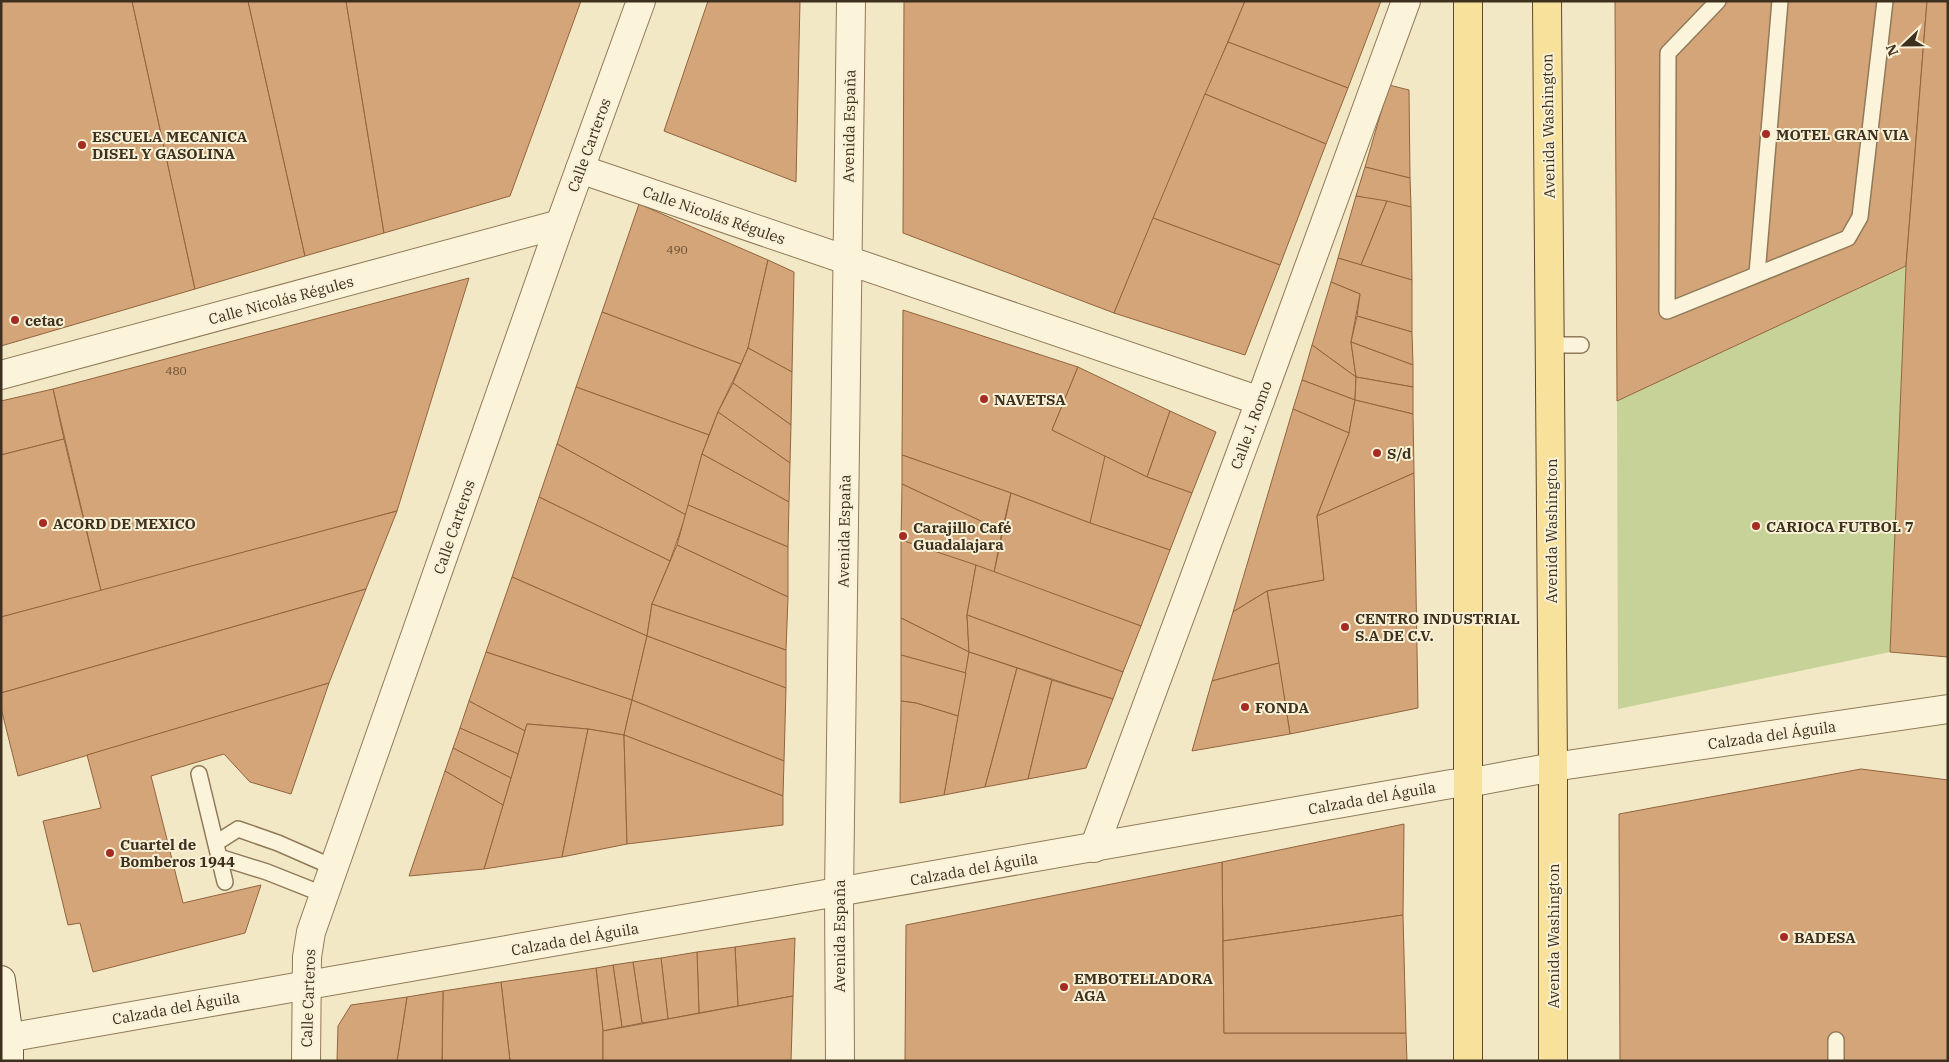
<svg xmlns="http://www.w3.org/2000/svg" width="1949" height="1062" font-family="'IBM Plex Serif',serif">
<rect width="100%" height="100%" fill="#f2e8c6"/>
<path fill="#c7d298" d="M1906 266 1890 652 1618 709 1617 401Z"/>
<g fill="#d4a578" stroke="#91643d">
<path d="M1 1H132L195 289 1 346Z"/>
<path d="M132 1H248L305 256 195 289Z"/>
<path d="M248 1H346L384 233 305 256Z"/>
<path d="M346 1H581L510 196 384 233Z"/>
<path d="M708 1H800L796 182 664 131Z"/>
<path d="M904 1H1245L1114 313 903 233Z"/>
<path d="M1245 1H1381L1348 88 1228 42Z"/>
<path d="M1615 1H1927L1906 266 1617 401Z"/>
<path d="M1927 1H1948V657L1890 652 1906 266Z"/>
<path d="M1228 42 1348 88 1326 144 1205 94Z"/>
<path d="M1389 85 1409 90 1410 178 1365 167Z"/>
<path d="M1205 94 1326 144 1280 265 1153 218Z"/>
<path d="M1365 167 1410 178 1411 207 1356 196Z"/>
<path d="M1356 196 1387 201 1361 265 1338 258Z"/>
<path d="M1387 201 1411 207 1412 280 1361 265Z"/>
<path d="M639 204 768 260 748 348 741 364 602 312Z"/>
<path d="M1153 218 1280 265 1245 355 1114 313Z"/>
<path d="M1338 258 1412 280V332L1357 316 1360 294 1331 282Z"/>
<path d="M768 260 794 272 792 372 748 348Z"/>
<path d="M469 278 397 511 101 591 53 389Z"/>
<path d="M1331 282 1360 294 1351 342 1356 377 1312 345Z"/>
<path d="M903 310 1078 367 1052 430 1108 457 1090 523 1011 493 902 455Z"/>
<path d="M602 312 741 364 718 412 709 435 576 387Z"/>
<path d="M1357 316 1412 332 1413 365 1351 342Z"/>
<path d="M1351 342 1413 365V387L1356 377Z"/>
<path d="M1312 345 1356 377 1355 400 1302 380Z"/>
<path d="M748 348 792 372 791 425 733 383Z"/>
<path d="M1078 367 1170 411 1147 477 1052 430Z"/>
<path d="M1356 377 1413 387V414L1355 400Z"/>
<path d="M1302 380 1355 400 1349 433 1293 409Z"/>
<path d="M733 383 791 425 790 463 718 412Z"/>
<path d="M576 387 709 435 702 454 686 515 557 444Z"/>
<path d="M53 389 64 439 1 455V401Z"/>
<path d="M1355 400 1413 414 1414 473 1317 516 1349 433Z"/>
<path d="M1293 409 1349 433 1317 516 1324 580 1267 591 1233 612Z"/>
<path d="M1170 411 1216 432 1192 493 1147 477Z"/>
<path d="M718 412 790 463 789 502 702 454Z"/>
<path d="M64 439 101 591 1 617V455Z"/>
<path d="M557 444 686 515 670 561 539 497Z"/>
<path d="M702 454 789 502 788 547 688 505Z"/>
<path d="M902 455 1011 493 1002 531 902 484Z"/>
<path d="M1105 456 1147 477 1192 493 1170 550 1090 523Z"/>
<path d="M1414 473 1418 708 1290 734 1267 591 1324 580 1317 516Z"/>
<path d="M902 484 1002 531 994 573 901 540Z"/>
<path d="M1011 493 1090 523 1170 550 1141 626 994 573Z"/>
<path d="M539 497 670 561 652 604 647 636 512 577Z"/>
<path d="M688 505 788 547V597L677 545Z"/>
<path d="M397 511 366 589 1 693V617Z"/>
<path d="M901 540 976 565 967 615 969 652 901 618Z"/>
<path d="M677 545 788 597 786 650 652 604Z"/>
<path d="M976 565 1141 626 1123 672 967 615Z"/>
<path d="M512 577 647 636 632 700 486 652Z"/>
<path d="M366 589 329 683 18 776 1 708V693Z"/>
<path d="M1267 591 1279 663 1212 681 1233 612Z"/>
<path d="M652 604 786 650V688L647 636Z"/>
<path d="M967 615 1123 672 1113 699 969 652Z"/>
<path d="M901 618 969 652 966 673 901 655Z"/>
<path d="M647 636 786 688 784 761 632 700Z"/>
<path d="M486 652 632 700 624 735 588 729 527 724 525 731 469 701Z"/>
<path d="M969 652 1017 668 985 787 944 795Z"/>
<path d="M901 655 966 673 958 716 916 703 901 701Z"/>
<path d="M1279 663 1290 734 1192 751 1212 681Z"/>
<path d="M1017 668 1052 680 1028 779 985 787Z"/>
<path d="M1052 680 1113 699 1086 768 1028 779Z"/>
<path d="M329 683 291 794 250 782 224 754 151 776 183 903 261 885 245 933 93 972 80 923 68 925 43 821 101 808 87 755Z"/>
<path d="M632 700 784 761 783 796 624 735Z"/>
<path d="M469 701 525 731 518 754 460 728Z"/>
<path d="M901 701 916 703 958 716 944 795 900 803Z"/>
<path d="M527 724 588 729 562 857 484 869Z"/>
<path d="M460 728 518 754 511 778 453 748Z"/>
<path d="M588 729 624 735 627 844 562 857Z"/>
<path d="M624 735 783 796V825L627 844Z"/>
<path d="M453 748 511 778 503 805 445 771Z"/>
<path d="M1861 769 1948 780V1061H1620L1619 814Z"/>
<path d="M445 771 503 805 484 869 409 876Z"/>
<path d="M1404 824 1403 915 1223 941 1222 862Z"/>
<path d="M1222 862 1224 1033H1406L1407 1061H905L906 925Z"/>
<path d="M1403 915 1406 1033H1224L1223 941Z"/>
<path d="M795 938 793 996 738 1006 735 947Z"/>
<path d="M735 947 738 1006 699 1013 697 952Z"/>
<path d="M697 952 699 1013 668 1019 661 958Z"/>
<path d="M661 958 668 1019 642 1023 633 962Z"/>
<path d="M633 962 642 1023 622 1027 613 965Z"/>
<path d="M613 965 622 1027 603 1031 596 968Z"/>
<path d="M596 968 603 1031V1061H510L501 982Z"/>
<path d="M501 982 510 1061H442L443 991Z"/>
<path d="M443 991 442 1061H397L407 997Z"/>
<path d="M793 996 791 1061H603V1031Z"/>
<path d="M407 997 397 1061H337L338 1026 351 1005Z"/>
</g>
<g fill="none" stroke-linecap="round" stroke-linejoin="round">
<defs>
<g id="lane">
<path d="M1718 1 1668 53 1667 311 1848 238 1860 217 1885 1"/>
<path d="M1757 274 1780 1"/>
<path d="M1550 345H1581"/>
<path d="M199 774 225 882"/>
<path d="M216 843 238 829 278 843 335 868"/>
<path d="M219 857 267 872 325 895"/>
<path d="M1836 1061V1040"/>
</g>
<g id="street">
<path d="M580 169 1260 401"/>
<path d="M1 375 560 224"/>
<path d="M1094 848 1260 401 1406 1"/>
<path d="M1 1039 1451 784 1468 783 1553 767 1948 709"/>
<path d="M306 1061 307 957 311 932 560 224 641 1"/>
<path d="M840 1061 839 893 851 1"/>
</g>
<path id="secondary" d="M1 980 9 1038V1061"/>
<g id="primary">
<path d="M1468 1V1061"/>
<path d="M1547 1 1553 767V1061"/>
</g>
</defs>
<use href="#lane" stroke="#907a59" stroke-width="18"/>
<use href="#street" stroke="#907a59" stroke-width="30"/>
<use href="#secondary" stroke="#725b3c" stroke-width="30"/>
<use href="#primary" stroke="#5d472e" stroke-width="30"/>
<use href="#lane" stroke="#fcf4da" stroke-width="15"/>
<use href="#street" stroke="#fcf4da" stroke-width="28"/>
<use href="#secondary" stroke="#fcf4da" stroke-width="28"/>
<use href="#primary" stroke="#f8e29b" stroke-width="28"/>
</g>
<g fill="#a42c23" stroke="#f9f1d6" stroke-width="2">
<circle cx="1766" cy="134" r="5"/>
<circle cx="82" cy="145" r="5"/>
<circle cx="15" cy="320" r="5"/>
<circle cx="984" cy="399" r="5"/>
<circle cx="1377" cy="453" r="5"/>
<circle cx="43" cy="523" r="5"/>
<circle cx="1756" cy="526" r="5"/>
<circle cx="903" cy="536" r="5"/>
<circle cx="1345" cy="627" r="5"/>
<circle cx="1245" cy="707" r="5"/>
<circle cx="110" cy="853" r="5"/>
<circle cx="1784" cy="937" r="5"/>
<circle cx="1064" cy="987" r="5"/>
</g>
<g text-anchor="middle" dominant-baseline="central" stroke-width="4" stroke-linejoin="round" paint-order="stroke">
<g font-size="12" fill="#644d34">
<text x="677" y="249">490</text>
<text x="176" y="370">480</text>
</g>
<g font-size="15" fill="#3e301e" stroke="#f9f1d6">
<text transform="translate(849 126) rotate(-89)">Avenida España</text>
<text transform="translate(1548 126) rotate(-91)">Avenida Washington</text>
<text transform="translate(589 145) rotate(-70)">Calle Carteros</text>
<text transform="translate(714 215) rotate(19)">Calle Nicolás Régules</text>
<text transform="translate(281 300) rotate(-15)">Calle Nicolás Régules</text>
<text transform="translate(1251 425) rotate(-70)">Calle J. Romo</text>
<text transform="translate(454 527) rotate(-71)">Calle Carteros</text>
<text transform="translate(844 531) rotate(-89)">Avenida España</text>
<text transform="translate(1551 531) rotate(-90)">Avenida Washington</text>
<text transform="translate(1772 735) rotate(-8)">Calzada del Águila</text>
<text transform="translate(1372 798) rotate(-10)">Calzada del Águila</text>
<text transform="translate(974 869) rotate(-10)">Calzada del Águila</text>
<text transform="translate(839 936) rotate(-90)">Avenida España</text>
<text transform="translate(1553 936) rotate(-90)">Avenida Washington</text>
<text transform="translate(575 939) rotate(-10)">Calzada del Águila</text>
<text transform="translate(308 998) rotate(-88)">Calle Carteros</text>
<text transform="translate(176 1008) rotate(-10)">Calzada del Águila</text>
</g>
<g font-size="15" font-weight="bold" fill="#3e301e" stroke="#f9f1d6" text-anchor="start">
<text x="1776" y="134">MOTEL GRAN VIA</text>
<text x="92" y="136">ESCUELA MECANICA<tspan x="92" dy="17">DISEL Y GASOLINA</tspan></text>
<text x="25" y="320">cetac</text>
<text x="994" y="399">NAVETSA</text>
<text x="1387" y="453">S/d</text>
<text x="53" y="523">ACORD DE MEXICO</text>
<text x="1766" y="526">CARIOCA FUTBOL 7</text>
<text x="913" y="527">Carajillo Café<tspan x="913" dy="17">Guadalajara</tspan></text>
<text x="1355" y="618">CENTRO INDUSTRIAL<tspan x="1355" dy="17">S.A DE C.V.</tspan></text>
<text x="1255" y="707">FONDA</text>
<text x="120" y="844">Cuartel de<tspan x="120" dy="17">Bomberos 1944</tspan></text>
<text x="1794" y="937">BADESA</text>
<text x="1074" y="978">EMBOTELLADORA<tspan x="1074" dy="17">AGA</tspan></text>
</g>
</g>
<rect width="1949" height="1062" fill="none" stroke="#3e301e" stroke-width="5"/>
<g transform="translate(1904 45) rotate(248)" stroke="#f9f1d6" stroke-width="4" paint-order="stroke">
<path d="M0-4L9 19L0 12L-9 19Z" fill="#3e301e"/>
<text y="-8" font-size="14" font-weight="bold" text-anchor="middle" fill="#3e301e">N</text>
</g>
</svg>
